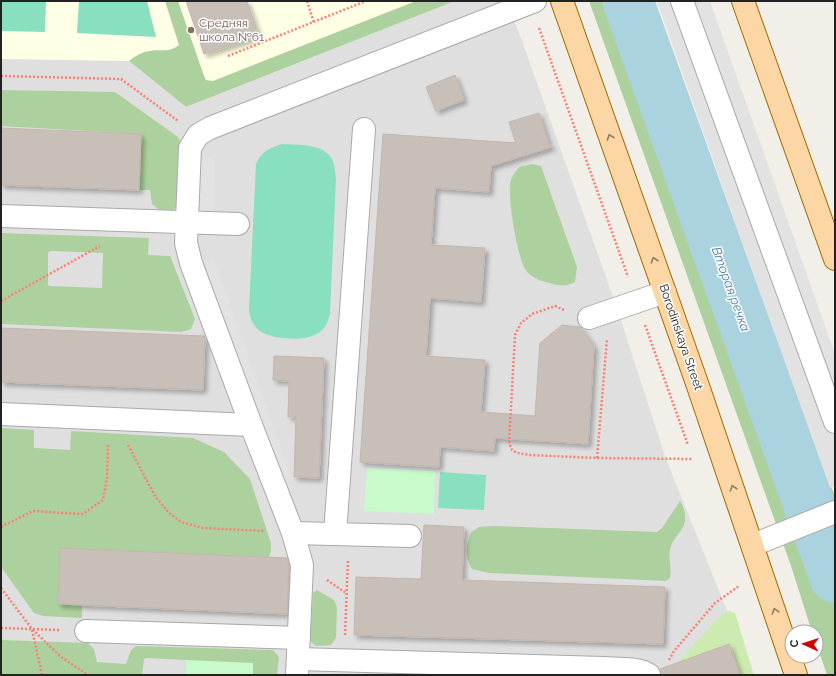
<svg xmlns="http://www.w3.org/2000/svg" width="836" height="676" font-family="Raleway,sans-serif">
<defs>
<filter id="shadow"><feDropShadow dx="3.5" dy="3.5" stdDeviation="2" flood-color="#0004"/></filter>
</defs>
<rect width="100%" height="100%" fill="#f2efe9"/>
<path fill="#e0dfdf" d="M1 1H506L521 38 617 308 666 459 753 675H1Z"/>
<path fill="#ffffe5" d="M1 1H455L186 107 129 61 1 59Z"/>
<path fill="#cdebb0" d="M729 611 735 613 754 675H740L729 644 678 662 722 614Z"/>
<g fill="#add19e" fill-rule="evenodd">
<path d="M165 1H178L203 73 206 80 213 81 416 1H455L186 107 129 61C135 56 142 52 150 51 161 49 169 53 179 45Z"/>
<path d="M589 1H651L835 497V675H827L816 643V632H812L791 566Z"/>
<path d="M1 90 115 92 178 137 182 146 178 206 173 210 158 209 152 204 150 190H139L141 134 1 126Z"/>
<path d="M532 164 541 166 577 267 575 282C566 287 559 286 549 283 541 281 533 278 527 272 518 263 506 192 511 180 512 176 516 171 519 167Z"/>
<path d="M1 233 149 238 148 255 170 256 195 319 191 329 181 332 1 324ZM51 251 103 253 102 288 50 286 48 285V253Z"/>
<path d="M1 428 34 430V448L70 450 71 431 193 438 224 452 250 479 271 543V551L269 557 60 548 58 604 82 605V618L43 616 34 613 1 567Z"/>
<path d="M680 501C684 507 687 518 684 525 680 534 672 539 670 550 668 559 672 568 670 578L666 581 489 573 472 569C464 554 466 547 471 532L479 527 493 526 657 532 662 528Z"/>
<path d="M317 590 334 600 337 607 336 638 331 645 316 646 310 641 313 593Z"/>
<path d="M1 640 88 643 94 649 97 662 126 664 131 650 136 646 273 650 279 657 277 675H185L186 660 147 658 144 659 142 675H1Z"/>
</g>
<g fill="#c8facc">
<path d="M367 468 435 471 434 514 364 511Z"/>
<path d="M186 660 253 663V675H185Z"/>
</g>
<g fill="#88e0be">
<path d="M1 1H46L45 32 1 31Z"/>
<path d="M79 1H147L156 37 77 33Z"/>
<path d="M282 144C299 145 322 143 332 159 335 165 335 172 336 178L330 314C328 320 327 326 322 330 310 343 273 340 260 331 252 325 250 318 249 309L256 164C261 152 269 148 282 144Z"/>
<path d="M440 472 486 475 484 510 438 508Z"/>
</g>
<g fill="#e2e2e2">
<path d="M657 1H710L835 354V486L829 488Z"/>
<path d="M215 154 213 214 194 213 196 165Z"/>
<path d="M214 259 291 478 279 482 199 265Z"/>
</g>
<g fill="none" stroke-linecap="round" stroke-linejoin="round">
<path stroke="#aad3df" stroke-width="51" d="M628 1 835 577"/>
</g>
<g fill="#c7bfb8" stroke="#c4b6ab" filter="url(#shadow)">
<path d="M186 1H247L259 36 204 54Z"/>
<path d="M455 75 464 100 436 111 426 87Z"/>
<path d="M539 113 549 145H551L552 147 491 166 489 192 435 188 431 245 485 248 481 302 430 298 426 356 485 360 481 412 535 416 540 343 562 325 580 327 594 346 588 444 495 438 494 451 440 447 439 467 360 462 383 134 516 143 509 122Z"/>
<path d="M1 128 141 134 139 190 1 185Z"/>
<path d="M1 328 205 336 203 390 1 382Z"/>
<path d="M274 356 324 358 319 478 294 477 296 417H288L289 381 273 380Z"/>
<path d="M424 525 464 527 462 580 665 587 663 644 354 635 356 577 421 579Z"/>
<path d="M60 548 287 558 289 566 287 614 58 604Z"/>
<path d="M729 644 740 675H661L660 669Z"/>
</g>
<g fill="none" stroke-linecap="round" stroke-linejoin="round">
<defs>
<g id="minor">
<path d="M682 1 835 422"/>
<path d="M1 216 238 224"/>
<path d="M589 318 665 292"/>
<path d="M1 414 251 425"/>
<path d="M293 533 410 536"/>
<path d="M335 534 364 129"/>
<path d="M753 545 835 512"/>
<path d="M86 631 299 638"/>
<path d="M298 659 603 668C616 669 638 667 649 675"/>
<path d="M297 675 302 565 293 533 251 425 191 263 186 243 190 148 198 135 210 128 535 1"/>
</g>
<g id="major">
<path d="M562 1 698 386 796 675"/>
<path d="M743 1 835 259"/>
</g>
</defs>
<use href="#minor" stroke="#a9a9a9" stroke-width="24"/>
<use href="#major" stroke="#a06b00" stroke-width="24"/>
<g stroke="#fa8072" stroke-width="2.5" stroke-dasharray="2 2" stroke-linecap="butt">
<path d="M307 1 314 23"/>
<path d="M539 28 628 277"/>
<path d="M228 56 366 1"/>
<path d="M1 76 121 79 178 121"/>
<path d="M1 301 100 246"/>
<path d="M564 310 555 306 532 314 521 323 515 335 509 443 512 450 517 453 530 455 597 458 693 459"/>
<path d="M645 325 688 445"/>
<path d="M128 445 155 496 169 513 181 522 203 528 265 531"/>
<path d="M597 458 607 339"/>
<path d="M1 527 33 511 83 514 103 500 107 478 108 445"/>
<path d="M327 580 346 593"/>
<path d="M1 588 32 629 61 657 88 675"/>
<path d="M1 628 60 630"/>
<path d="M32 630 42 675"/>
<path d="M345 635 348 560"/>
<path d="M669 660 674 651 715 603 739 586"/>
</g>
<use href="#minor" stroke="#fff" stroke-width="22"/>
<use href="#major" stroke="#fcd6a4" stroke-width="22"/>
</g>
<defs><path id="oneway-chevron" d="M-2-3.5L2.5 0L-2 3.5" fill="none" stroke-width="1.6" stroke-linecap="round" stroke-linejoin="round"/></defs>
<g stroke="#8f7c63">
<use href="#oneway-chevron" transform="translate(610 137) rotate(-109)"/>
<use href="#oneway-chevron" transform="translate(654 260) rotate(-109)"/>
<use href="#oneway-chevron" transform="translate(733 488) rotate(-109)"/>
<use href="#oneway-chevron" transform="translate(775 611) rotate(-108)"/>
</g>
<circle fill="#8d6e63" stroke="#fff" stroke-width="1.5" cx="191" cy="30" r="4"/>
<g text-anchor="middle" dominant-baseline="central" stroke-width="3" stroke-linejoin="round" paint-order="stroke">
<g font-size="12" fill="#785e54" stroke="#fff" text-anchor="start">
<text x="199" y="23">Средняя<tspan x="199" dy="14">школа №61</tspan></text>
</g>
<g font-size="12" fill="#222" stroke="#fff">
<text transform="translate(681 337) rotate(71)">Borodinskaya Street</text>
</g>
<g font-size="13" font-style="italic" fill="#4a7aab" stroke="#fff">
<text transform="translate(731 289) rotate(70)">Вторая речка</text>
</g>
</g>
<rect width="836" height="676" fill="none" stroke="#222222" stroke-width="4"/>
<g transform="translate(804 644) rotate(273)"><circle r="19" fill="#ffffff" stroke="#a7a7a7"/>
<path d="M0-3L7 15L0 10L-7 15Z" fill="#d40000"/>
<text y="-6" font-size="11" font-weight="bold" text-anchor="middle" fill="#222222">С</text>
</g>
</svg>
